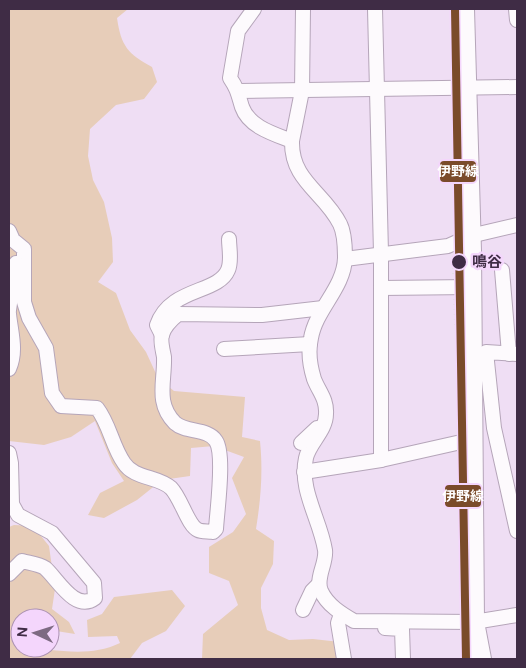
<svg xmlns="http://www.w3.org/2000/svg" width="526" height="668" font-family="'DM Sans','Noto Sans JP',sans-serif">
<rect width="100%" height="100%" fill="#efdef4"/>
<g fill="#e7cdb9">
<path d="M9 9H128L117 18C121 46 128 54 152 67L157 82 144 99 116 105 90 129 88 156 93 180 104 202 112 238 113 262 98 282 116 293 130 330 146 352 158 378 174 391 245 397 242 437 260 441C263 471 261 498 256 529L274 541 273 564 261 588V608L267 630 289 640 313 639 340 642V659H202L203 634 238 605 229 581 209 573V547L233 532 246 514 232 478 244 457 214 446 191 448 190 476 162 480 137 500 104 518 88 515 100 493 124 481 112 463 95 421 71 437 44 445 9 441Z"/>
<path d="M14 525 33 526 49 546 55 589 52 609 69 622 75 634 50 630V618H20V648C53 648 87 659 120 643L117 636 88 637 87 620 102 614 114 597 172 590 185 606 166 631 142 643 130 659H9V527Z"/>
</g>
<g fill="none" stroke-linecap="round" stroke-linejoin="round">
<defs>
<g id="minor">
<path d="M254 9 238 31 230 78C238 90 238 94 242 107 249 127 274 134 292 141 291 181 324 192 340 224 344 232 345 249 345 258 344 288 316 309 311 338 308 351 310 366 314 379 319 392 327 399 326 414 326 431 309 443 306 458 299 490 320 519 325 550 327 563 315 578 321 591 327 605 342 614 354 621L474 622 517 615"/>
<path d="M375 9 381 253V460"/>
<path d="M516 9 517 20"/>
<path d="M239 91 517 87"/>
<path d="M292 141 302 91 303 9"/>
<path d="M9 231 13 240 24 249V302L29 318 46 348 52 393 61 406 97 408C110 425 112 446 124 463 134 479 158 476 171 488 181 498 188 526 198 530 202 532 209 531 213 532L216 529C217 511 225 455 216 441 208 428 186 433 175 423 155 403 165 381 164 357 163 351 160 341 162 335 164 326 172 319 178 314L262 315 323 308"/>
<path d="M345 259 448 246 470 236 517 225"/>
<path d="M502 270 509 354"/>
<path d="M381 288 471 287"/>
<path d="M9 310 16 263"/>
<path d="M9 314C11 333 17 351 9 369"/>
<path d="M162 335 157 325C170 287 218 294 228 270 232 261 229 248 229 239"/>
<path d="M224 349 310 344"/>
<path d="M517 354 486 352 494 428 517 531"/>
<path d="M301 443 317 428"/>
<path d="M9 453 11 463 12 504 18 515 52 533 94 583 95 598C75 613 57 578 45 568 39 564 29 563 22 561L9 574"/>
<path d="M304 472 381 460 470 440"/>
<path d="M303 610 312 591 319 584"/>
<path d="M341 614 338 623 344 659"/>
<path d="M385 628 402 629 403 659"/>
</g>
<path id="highway" d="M464 9 471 251 474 622 481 659"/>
</defs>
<use href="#minor" stroke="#b5a5b9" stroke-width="16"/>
<use href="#highway" stroke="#b5a5b9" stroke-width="22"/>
<g stroke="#e4dee6" stroke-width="2" stroke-dasharray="1 4" stroke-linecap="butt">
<path d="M453 274V257"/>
<path d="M454 299 455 327"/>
<path d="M462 647V659"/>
</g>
<use href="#minor" stroke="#fdfafd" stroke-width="14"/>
<use href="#highway" stroke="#fdfafd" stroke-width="20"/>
<defs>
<path id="tram-1" d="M455 9 466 659"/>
</defs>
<use href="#tram-1" stroke="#f4d6fc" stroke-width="11"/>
<use href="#tram-1" stroke="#7a4b2a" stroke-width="8"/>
</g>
<circle fill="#3f2c45" stroke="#f4d6fc" stroke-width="2" cx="459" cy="262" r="8"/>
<g text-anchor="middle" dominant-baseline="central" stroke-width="5" stroke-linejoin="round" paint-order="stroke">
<g font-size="15" font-weight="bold" fill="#3f2c45" stroke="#f4d6fc" text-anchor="start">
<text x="472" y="262">鳴谷</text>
</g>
</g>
<g stroke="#f4d6fc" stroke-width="2">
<rect x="439" y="160" width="38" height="23" rx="5" fill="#7a4b2a"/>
<rect x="444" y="484" width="38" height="24" rx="5" fill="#7a4b2a"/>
</g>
<g font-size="14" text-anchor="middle" font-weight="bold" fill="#fff">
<text x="458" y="176">伊野線</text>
<text x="463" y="501">伊野線</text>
</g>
<rect width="526" height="668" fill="none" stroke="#3f2c45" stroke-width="20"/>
<g transform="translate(35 633) rotate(274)"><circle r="24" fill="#f4d6fc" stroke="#ac92b3"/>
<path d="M0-4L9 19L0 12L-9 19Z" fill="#7d6a82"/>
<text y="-8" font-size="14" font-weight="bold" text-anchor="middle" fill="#3f2c45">N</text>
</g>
</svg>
